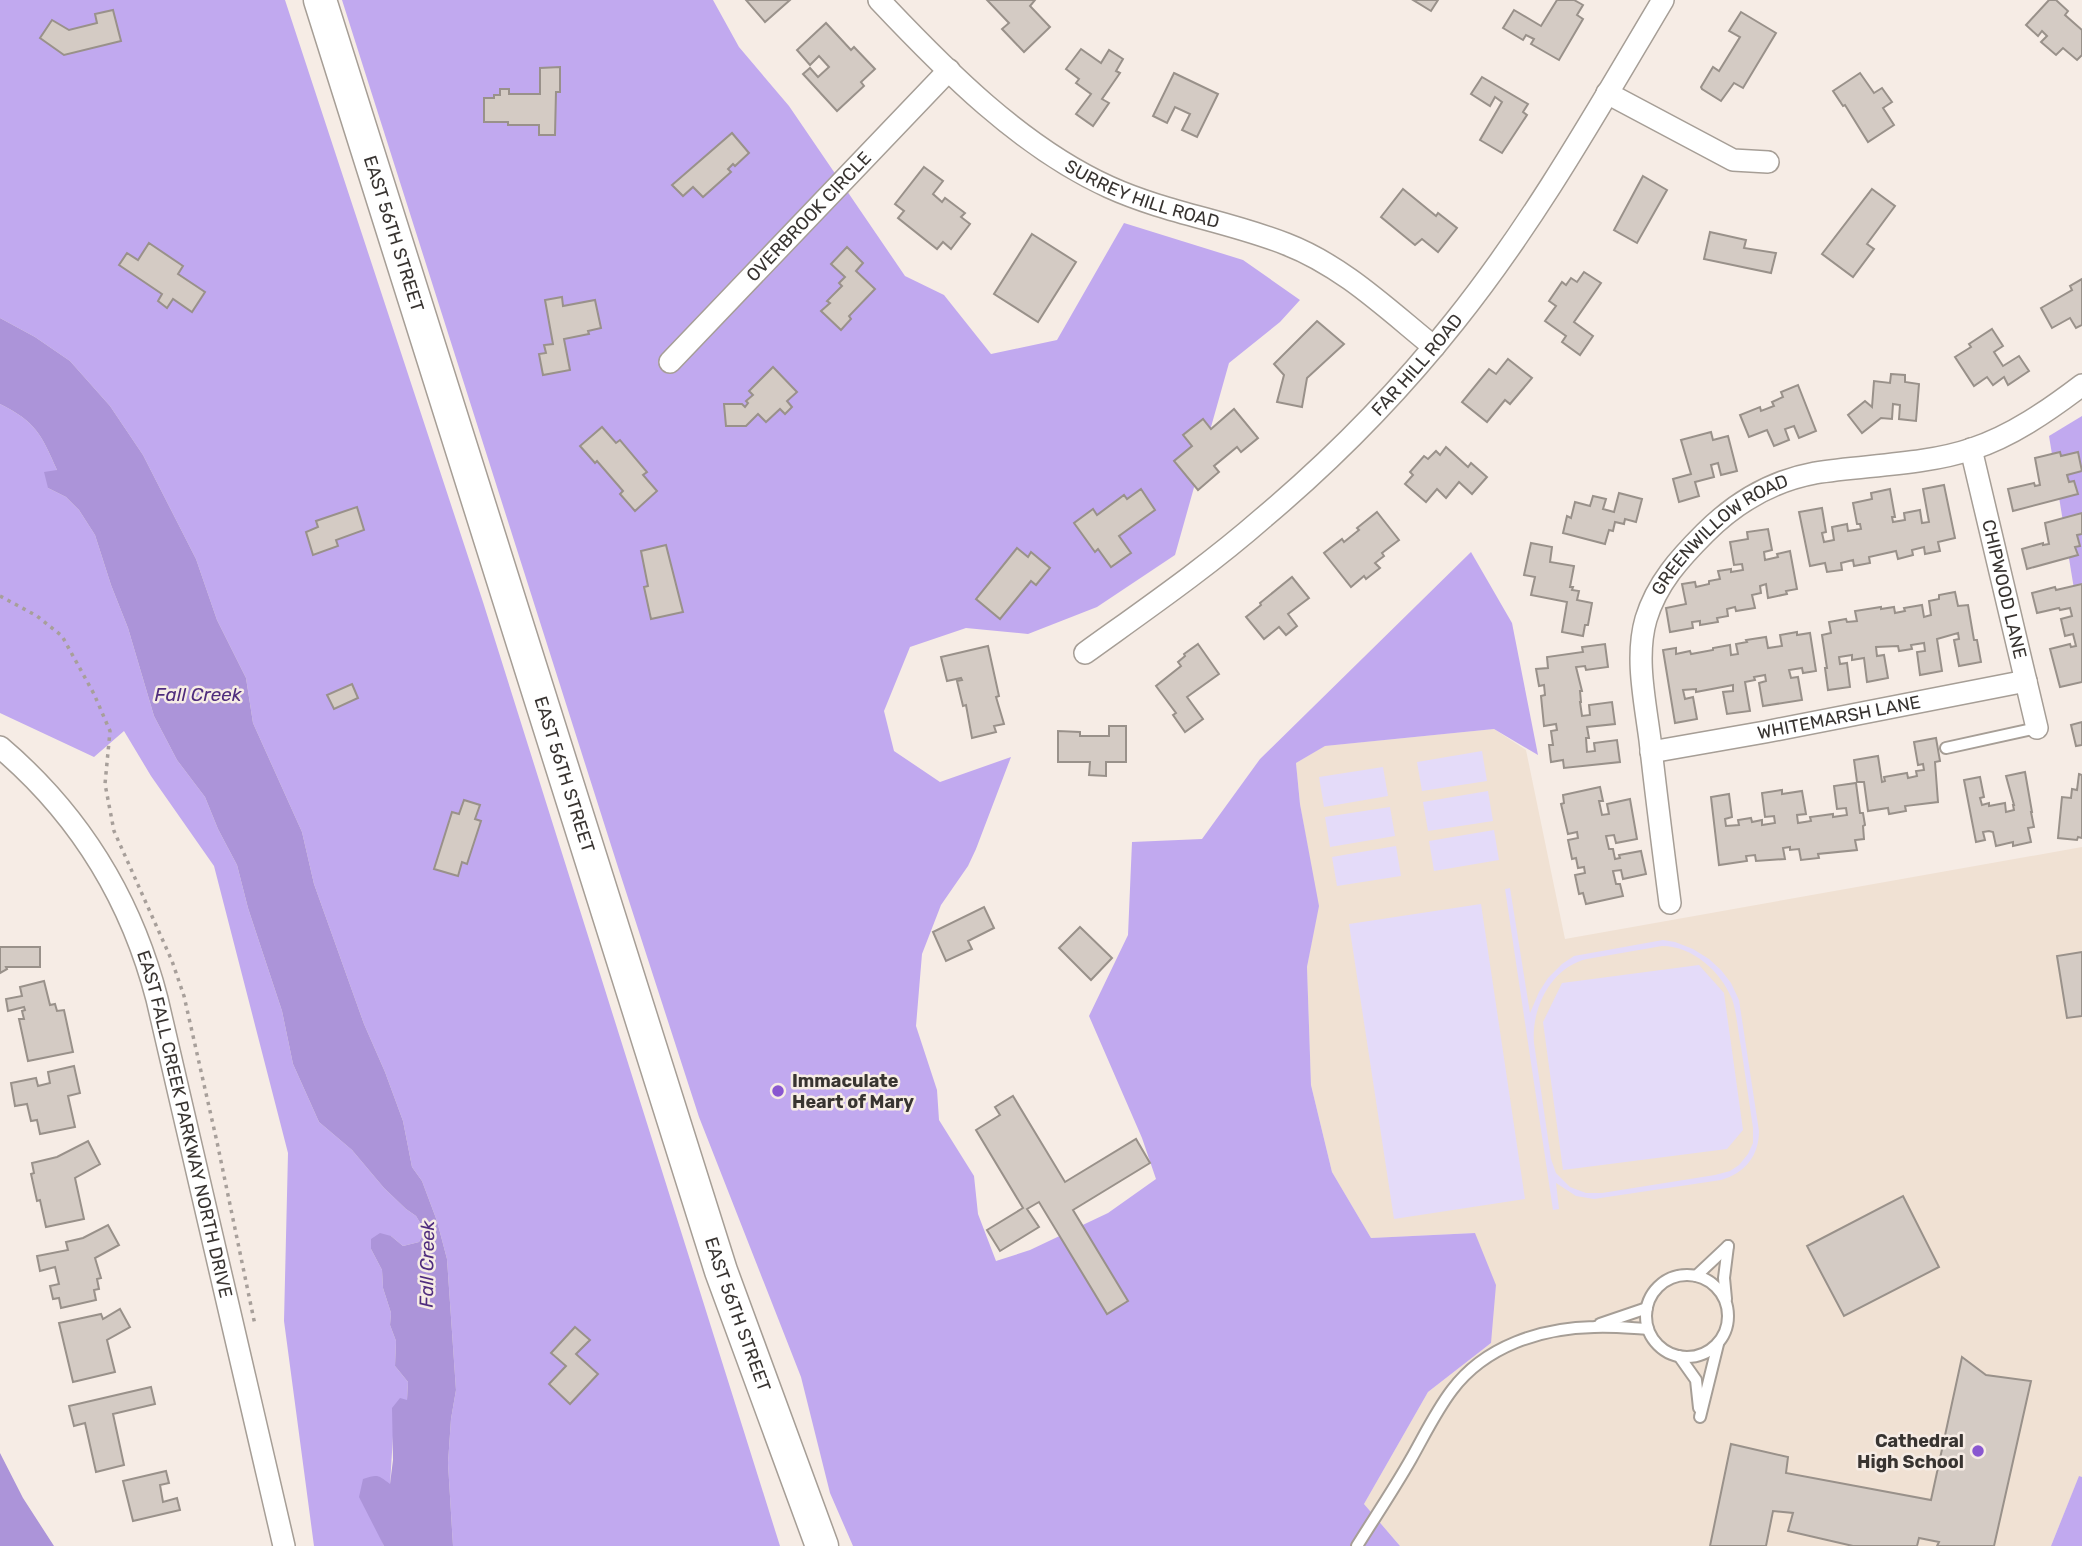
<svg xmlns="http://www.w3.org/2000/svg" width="2082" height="1546" font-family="Rubik,sans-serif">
<rect width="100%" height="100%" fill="#f6ece5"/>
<path fill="#f0e1d3" d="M1494 729 1526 750 1565 939 2082 847V1477H2079L2051 1546H1400L1364 1504 1428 1392 1491 1343 1474 1233 1371 1238 1332 1172 1311 1085 1307 967 1318 906 1300 804 1296 763 1324 746Z"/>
<g fill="#e4dbf9" fill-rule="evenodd">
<path d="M1482 751 1487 781 1422 791 1417 762Z"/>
<path d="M1383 767 1388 796 1324 807 1319 777Z"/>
<path d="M1488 791 1493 821 1428 831 1423 802Z"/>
<path d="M1390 807 1395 836 1330 847 1325 817Z"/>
<path d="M1494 830 1499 860 1434 871 1429 841Z"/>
<path d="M1396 846 1401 876 1337 886 1332 857Z"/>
<path d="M1510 888 1530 1013 1539 992 1548 978 1562 964 1574 956 1663 940 1675 942 1693 949 1709 959 1721 970 1731 983 1739 1000 1759 1131C1759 1156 1745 1173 1721 1180L1594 1199 1576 1196 1556 1183 1559 1209 1553 1210 1505 889ZM1662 946C1693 946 1721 972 1732 999 1737 1014 1738 1032 1741 1047 1745 1074 1749 1101 1753 1128V1143L1748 1154 1739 1165 1730 1171 1715 1175 1602 1193H1586L1570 1187 1556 1173 1551 1159 1534 1043C1531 1009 1551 967 1587 959Z"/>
<path d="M1481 904 1525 1199 1394 1219 1349 924Z"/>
<path d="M1699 965 1724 993 1743 1130 1727 1149 1563 1170 1543 1022 1562 983Z"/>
</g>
<g fill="#c1a9ef">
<path d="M0 0H285L483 602 780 1546H453L448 1463 451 1419 456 1390 447 1259 437 1221 422 1181 412 1167 403 1121 385 1072 364 1024 314 884 302 832 253 723 246 678 217 620 196 559 143 455 110 406 70 361 35 337 0 318Z"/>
<path d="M342 0H713L739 47 789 106 905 276 944 295 991 354 1057 340 1124 223 1243 260 1300 300 1280 322 1229 363 1175 555 1097 607 1028 634 966 628 910 647 884 711 894 751 940 782 1011 757 976 849 968 866 941 905 922 954 916 1026 937 1090 939 1120 974 1176 978 1214 996 1261 1030 1250 1108 1213 1156 1179 1142 1138 1089 1016 1128 935 1132 842 1202 839 1260 759 1471 552 1512 623 1538 755 1494 729 1325 746 1296 763 1300 804 1319 906 1307 967 1311 1085 1332 1172 1371 1238 1475 1233 1496 1285 1491 1343 1428 1392 1364 1504 1400 1546H853L830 1493 801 1377 699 1117 617 864Z"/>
<path d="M0 404C36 422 41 434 57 470L48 488 66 497 79 510 95 535 111 585 128 628 154 716 177 760 205 797 218 829 237 865 248 908 282 1011 293 1064 319 1122 352 1150 384 1188 406 1209 416 1216 425 1231 419 1242 403 1246 391 1236 371 1249 382 1270 383 1288 391 1313 390 1325 396 1341 395 1366 408 1382 407 1401 393 1436 390 1485 374 1522 384 1546H314L284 1321 288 1153 214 866 151 776 124 731 94 757 0 713Z"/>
<path d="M2082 416V638L2049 436Z"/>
<path d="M2079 1476 2082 1477V1546H2051Z"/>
</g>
<g fill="#ac94d9">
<path d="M0 318 35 337 70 361 110 406 143 455 196 559 217 620 246 678 253 723 302 832 314 884 364 1024 385 1072 403 1121 412 1167 422 1181 437 1221 447 1259 456 1390 451 1419 448 1463 453 1546H384L359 1497 363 1479C378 1474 378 1475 390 1484L393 1460 392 1408 400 1398 407 1400 408 1382 395 1366 396 1341 390 1325 391 1313 383 1288 382 1270 371 1249V1239L380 1233 391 1236 403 1246 419 1242 425 1231 416 1216 406 1209 384 1188 352 1150 319 1122 293 1064 282 1011 248 908 237 865 218 829 205 797 177 760 154 716 128 628 111 585 95 535 79 510 66 497 48 488 44 472 57 470C41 434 36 422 0 404Z"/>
<path d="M0 1453 23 1498 54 1546H0Z"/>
</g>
<g fill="#d4cbc4" stroke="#99918a" stroke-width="2">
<path d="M746 0H790L765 22Z"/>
<path d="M987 0H1035L1030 6 1050 27 1024 52 1002 29 1009 23Z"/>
<path d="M1413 0H1438L1431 11Z"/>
<path d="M1557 0H1574L1583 5 1577 15 1583 19 1559 60 1531 44 1534 39 1526 35 1523 40 1503 28 1514 10 1541 26Z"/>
<path d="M2049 0H2056L2068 11 2065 15 2082 30V55L2077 60 2063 48 2056 55 2041 42 2047 36 2042 31 2038 36 2026 25Z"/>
<path d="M113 10 121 41 64 55 40 38 52 20 69 30 97 23 95 14Z"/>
<path d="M1741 12 1776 33 1743 88 1734 83 1721 101 1702 89 1701 87 1713 67 1719 71 1740 37 1729 31Z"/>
<path d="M826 23 851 50 854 47 875 69 861 82 864 86 837 111 803 74 810 68 818 77 829 67 819 56 810 65 797 50Z"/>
<path d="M1081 49 1101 63 1109 50 1123 59 1116 71 1120 73 1102 99 1109 103 1093 126 1076 114 1091 94 1076 83 1079 79 1066 69Z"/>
<path d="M560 67V92H556L555 135H539V125H508V122H484V98H494V95H500V89H509V94H540V68Z"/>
<path d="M1174 73 1218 94 1197 137 1182 130 1190 114 1175 107 1167 123 1153 116Z"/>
<path d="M1860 73 1874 93 1882 88 1892 102 1883 108 1894 125 1868 142 1845 105 1843 106 1833 91Z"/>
<path d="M1482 77 1528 104 1523 112 1527 115 1502 153 1480 140 1502 102 1495 97 1490 106 1471 94Z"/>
<path d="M732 133 749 153 735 166 733 164 728 169 731 172 703 197 693 187 683 196 672 185Z"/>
<path d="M924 167 943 181 933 194 942 202 945 198 965 213 961 217 970 224 951 249 943 242 937 249 898 218 904 211 895 204Z"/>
<path d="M1643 176 1667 190 1637 243 1614 230Z"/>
<path d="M1403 189 1436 216 1438 213 1457 228 1438 252 1422 239 1415 245 1381 217Z"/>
<path d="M1872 189 1895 206 1867 244 1874 249 1853 277 1822 254Z"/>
<path d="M1710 232 1746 240 1744 248 1776 253 1771 273 1704 259Z"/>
<path d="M1032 234 1076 262 1038 322 994 294Z"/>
<path d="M149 243 183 266 178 274 205 292 192 312 173 299 167 308 158 301 162 294 119 265 127 253 138 260Z"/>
<path d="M847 247 863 263 856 271 875 289 849 316 851 319 841 330 821 311 830 303 827 301 842 286 839 283 845 277 831 264Z"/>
<path d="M1584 272 1601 283 1574 322 1593 336 1580 355 1562 342 1566 336 1545 321 1556 306 1549 301 1562 282 1566 285 1571 278 1577 282Z"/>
<path d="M2082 279V325L2076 328 2070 318 2052 328 2041 308 2072 290 2070 286Z"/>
<path d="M562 297 563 306 595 300 601 328 588 331 589 334 564 339 570 370 543 375 539 354 546 353 544 345 553 344 545 300Z"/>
<path d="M1317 321 1344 344 1307 378 1302 407 1277 402 1284 375 1274 364Z"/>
<path d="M1992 329 2003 346 1994 352 2003 366 2019 356 2029 371 2008 385 2004 377 1993 385 1987 377 1974 386 1955 357 1971 347 1969 344Z"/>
<path d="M1508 359 1532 378 1510 404 1505 400 1487 422 1462 402 1489 369 1496 374Z"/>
<path d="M773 367 797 392 787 401 792 407 785 414 780 409 766 422 758 414 746 426H726L724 404H742L745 407 748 403 746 401 753 395 749 391Z"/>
<path d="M1891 374 1905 375V382L1919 384 1916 421 1899 419 1900 405 1893 404 1892 419 1881 418 1862 433 1848 415 1865 401 1872 407 1874 381 1890 383Z"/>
<path d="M1798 385 1816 431 1799 438 1794 426 1785 429 1789 440 1774 446 1767 430 1749 437 1740 415 1760 407 1761 411 1774 406 1772 402 1783 397 1781 392Z"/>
<path d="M1234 409 1258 438 1241 452 1237 447 1214 466 1219 472 1198 490 1174 461 1192 446 1183 435 1203 419 1211 429Z"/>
<path d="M602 427 616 443 620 440 647 472 643 475 657 491 635 511 620 494 623 491 597 461 595 463 580 446Z"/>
<path d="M1711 432 1713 440 1728 436 1737 471 1721 475 1718 463 1711 465 1714 477 1695 482 1699 496 1679 502 1673 479 1691 474 1681 440Z"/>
<path d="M1446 447 1468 467 1471 463 1487 477 1472 494 1459 482 1446 498 1437 489 1426 502 1405 484 1413 475 1410 472 1424 456 1428 459 1436 451 1440 455Z"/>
<path d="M2060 452 2061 456 2078 452 2082 471 2067 475 2069 482 2074 481 2078 494 2013 511 2008 489 2034 483 2035 486 2040 485 2035 458Z"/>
<path d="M1944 485 1955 538 1938 542 1940 551 1925 554 1924 547 1912 550 1913 555 1898 559 1896 551 1869 557 1870 563 1854 566 1853 560 1841 563 1842 570 1827 572 1825 563 1810 566 1799 512 1822 508 1826 532 1822 533 1824 542 1834 540 1832 527 1847 524 1848 531 1861 529 1860 524H1857L1853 503 1872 499 1871 493 1890 489 1895 517H1892L1893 522 1905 520 1904 513 1920 510 1922 523 1929 522 1923 489Z"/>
<path d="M1141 489 1155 510 1119 536 1131 553 1111 567 1098 549 1095 552 1074 523 1093 509 1097 515 1124 495 1127 499Z"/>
<path d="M1619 493 1642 499 1636 522 1625 519 1624 524 1615 522 1613 531 1609 530 1605 544 1563 533 1567 516 1571 518 1575 502 1590 506 1593 496 1606 499 1603 509 1614 512Z"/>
<path d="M357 507 364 530 336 540 338 546 313 555 306 532 318 527 316 521Z"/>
<path d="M1377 512 1399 540 1382 553 1384 556 1375 563 1380 568 1366 579 1364 576 1351 587 1324 553 1342 539 1344 542 1359 530 1357 528Z"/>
<path d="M2082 513V534L2077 535 2080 546 2075 547 2078 555 2027 569 2022 549 2043 543V545L2049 544 2045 523Z"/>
<path d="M1768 529 1772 550 1764 552 1765 560 1778 557 1777 554 1790 551 1797 589 1786 591 1787 594 1768 598 1766 584 1760 586 1761 593 1752 595 1755 608 1736 611 1735 607 1727 609 1728 616 1717 618 1718 622 1700 625V621L1692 622 1693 628 1670 632 1666 608 1686 604 1682 584 1695 582 1696 587 1709 584V581L1720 579 1718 571 1731 569V572L1743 570 1742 564 1734 565 1730 542 1748 539 1747 532Z"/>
<path d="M1531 543 1552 547 1550 562 1574 566 1570 587H1573L1572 590 1579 591 1577 600 1592 603 1588 625H1585L1583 636 1562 632 1567 602 1531 595 1535 577 1524 575Z"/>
<path d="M666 545 683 612 651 619 644 587 648 586 641 551Z"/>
<path d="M1017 548 1028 557 1031 552 1050 568 1036 585 1031 581 1000 619 976 599Z"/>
<path d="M1292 577 1309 598 1288 614 1297 626 1286 635 1279 627 1264 639 1246 617 1261 605 1260 603Z"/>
<path d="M2082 584V682L2060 687 2050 649 2070 644 2071 647 2076 646 2073 634 2065 636 2061 619 2072 616 2070 608 2060 610 2059 608 2037 613 2032 593 2055 587 2056 590Z"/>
<path d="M1955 592 1958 606 1968 605 1974 640H1977L1981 662 1959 666 1954 640 1959 639 1958 633 1937 639 1942 671 1920 675 1917 652 1925 651 1924 643 1911 645 1912 649 1899 651 1898 646 1876 647 1877 656 1884 655 1888 678 1867 682 1864 658 1852 660V655L1839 657 1840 664 1847 663 1850 687 1828 690 1825 668H1827L1822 635 1831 633 1829 622 1846 619 1847 622 1857 621 1855 611 1881 607V609L1894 607 1895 613 1905 611 1904 608 1922 605 1924 617 1931 615 1929 601 1939 599V595Z"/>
<path d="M1797 632V635L1810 633 1816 671 1803 673 1802 668 1789 670 1791 678 1798 677 1802 700 1763 706 1759 683 1766 681 1765 675 1754 677 1755 680 1745 682 1750 711 1727 714 1723 692 1733 691V685L1696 692V689L1683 690 1685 699 1693 697 1697 719 1675 723 1663 650 1676 648V654L1690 651 1691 654 1713 650V648L1730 645 1731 655 1738 654 1736 644 1747 642 1746 640 1766 637 1768 648 1782 646 1780 635Z"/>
<path d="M1198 644 1219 674 1187 697 1203 719 1185 732 1173 715 1176 713 1156 686 1181 666 1178 662 1185 656 1184 654Z"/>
<path d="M1605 644 1608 667 1586 670 1585 666 1576 667 1582 691H1580L1581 702H1580L1582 716 1590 715 1589 705 1612 702 1615 724 1587 727 1589 738H1586L1587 752 1595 751 1594 743 1617 740 1620 762 1564 768 1563 760 1551 762 1549 745H1553L1551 731 1557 730 1556 724 1544 726 1541 696 1545 695 1544 685 1539 686 1536 669 1548 668 1547 657 1583 652 1582 647Z"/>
<path d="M988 646 999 696 996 697 1004 724 994 726 996 732 972 738 966 705 963 706 957 681 962 680 961 678 947 681 941 657Z"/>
<path d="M352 684 358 698 334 709 327 695Z"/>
<path d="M2082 722V745L2076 746 2071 725Z"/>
<path d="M1109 726H1126V762H1106V776L1089 775 1090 762H1058V731L1080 732V736H1109Z"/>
<path d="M1936 738 1940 761 1935 762 1938 802 1905 806 1906 811 1889 814 1888 808 1868 811 1864 782H1857L1854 760 1878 756 1882 782 1885 781 1884 777 1907 773 1908 778 1917 776 1916 771 1924 770 1923 764 1918 765 1914 742Z"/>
<path d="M2025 772 2032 812H2031L2034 827 2028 828 2031 842 2013 846V842L1996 846 1993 832 1989 831 1983 832 1985 840 1976 842 1964 780 1980 777 1984 797 1980 798 1982 805 1989 803V806L2005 803 2006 812 2014 810 2013 805H2014L2006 776Z"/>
<path d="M2079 774 2082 775V838L2078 837 2077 840 2058 838 2062 797 2071 798 2072 789 2077 790Z"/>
<path d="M1856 783 1860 813H1863L1865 825 1863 826 1864 839 1855 840 1857 850 1818 854 1819 858 1801 860 1799 849 1790 850V847L1783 848 1785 859 1756 861 1755 855 1746 856 1747 861 1719 865 1711 797 1729 794 1732 817 1725 819 1726 826 1739 825 1738 820 1751 818 1752 822 1762 820V825L1775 823 1774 816 1765 817 1762 793 1782 790V794L1802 791 1806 814 1797 815 1798 823 1811 821 1810 817 1833 814V817L1847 815 1846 808 1837 809 1834 786Z"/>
<path d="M1600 787 1603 801H1599L1602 815 1609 814 1607 804 1630 799 1637 839 1616 843 1614 835 1606 836 1609 849H1613L1615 859 1620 858 1619 855 1641 851 1646 874 1623 879 1621 870 1613 871 1616 884H1620L1623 896 1586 904 1583 893 1579 894 1575 875 1585 873 1584 867 1578 868 1576 858 1572 859 1568 840 1578 838 1577 832 1568 834 1561 804 1564 803 1563 795Z"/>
<path d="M464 800 480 805 475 819 481 821 467 864 462 862 458 876 434 869 452 812 459 814Z"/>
<path d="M984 907 994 928 968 941 972 949 946 961 933 932Z"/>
<path d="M1080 927 1112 958 1091 980 1059 948Z"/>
<path d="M0 947H40V967H6L7 969 0 973Z"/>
<path d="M2082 952V1016L2067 1018 2057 956Z"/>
<path d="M44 981 50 1005 55 1004 57 1011 64 1010 73 1052 28 1061 19 1019H24L22 1011 25 1010 24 1007 8 1011 6 999 22 996 20 987Z"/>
<path d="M74 1066 80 1093 68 1096 75 1127 40 1134 37 1120 31 1121 27 1104 15 1106 11 1083 36 1078 38 1086 50 1083 48 1072Z"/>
<path d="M1013 1096 1065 1182 1136 1139 1150 1163 1073 1210 1128 1301 1107 1314 1039 1202 1027 1209 1039 1227 1000 1251 987 1230 1023 1208 976 1130 1000 1115 995 1107Z"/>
<path d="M88 1141 100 1164 75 1178 84 1219 46 1227 40 1200 37 1201 31 1174 34 1173 32 1163 57 1157Z"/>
<path d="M1903 1196 1939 1267 1844 1316 1807 1246Z"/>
<path d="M108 1225 119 1245 95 1258 101 1278 97 1279 99 1289 94 1290 96 1300 61 1308 59 1298 53 1299 50 1286 59 1284 55 1267 40 1271 37 1256 68 1250 66 1242 83 1238Z"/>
<path d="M120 1309 130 1327 107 1340 115 1372 73 1382 59 1323 101 1314 103 1319Z"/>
<path d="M575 1327 590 1340 576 1354 598 1374 570 1404 549 1384 566 1366 551 1353Z"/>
<path d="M1962 1357 1986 1375 2031 1381 1994 1546H1937L1939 1542 1919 1538 1917 1546H1853L1788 1531 1793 1513 1773 1511 1766 1546H1710L1731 1444 1788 1457 1786 1473 1931 1500Z"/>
<path d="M151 1387 155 1404 113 1414 124 1465 96 1472 85 1423 74 1426 69 1406Z"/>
<path d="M166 1471 169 1483 160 1485 163 1502 177 1498 180 1510 133 1521 123 1481Z"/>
</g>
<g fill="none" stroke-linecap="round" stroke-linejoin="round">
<defs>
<g id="service">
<path d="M1946 748 2037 728"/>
<circle cx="1687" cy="1316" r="41"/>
<path d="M1696 1276 1728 1246"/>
<path d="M1726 1299 1724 1278 1728 1246"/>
<path d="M1600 1324 1647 1308"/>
<path d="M1679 1356 1696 1380 1699 1408"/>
<path d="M1700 1417 1718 1344"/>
<path d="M1357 1546C1375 1517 1394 1489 1411 1459 1424 1436 1436 1411 1452 1390 1485 1346 1541 1328 1594 1327 1612 1326 1630 1328 1648 1329"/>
</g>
<g id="minor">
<path id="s1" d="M879 0C945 70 1021 147 1109 187 1166 213 1228 221 1286 244 1343 266 1387 309 1434 347"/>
<path d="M1607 93 1733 160 1768 162"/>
<path id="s2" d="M670 362 949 70"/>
<path id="s3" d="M1971 449 2037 728"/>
<path id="s4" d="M1085 653C1146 609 1207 567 1263 518 1333 459 1398 393 1455 321 1535 221 1598 109 1663 0"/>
<path id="s5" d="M0 747C80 815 131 898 157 999L284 1546"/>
<path id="s6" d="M1651 752 1765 732 2026 681"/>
<path id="s7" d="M1670 903C1663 849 1656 794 1650 740 1645 701 1635 657 1646 619 1657 583 1680 558 1705 533 1736 502 1772 481 1815 473 1865 465 1925 465 1972 449 2012 436 2049 410 2082 385"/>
</g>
<g id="primary">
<path id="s8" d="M320 0 721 1271 822 1546"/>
</g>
</defs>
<use href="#service" stroke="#a69e96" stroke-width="14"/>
<use href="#minor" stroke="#a69e96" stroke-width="24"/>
<use href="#primary" stroke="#a69e96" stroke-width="35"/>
<path stroke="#a79f9a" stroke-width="3.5" stroke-dasharray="3.5 5" stroke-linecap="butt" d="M0 596 37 616 62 636 94 694 110 731 105 784 114 831 172 961 184 996 217 1142 255 1325"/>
<use href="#service" stroke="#fff" stroke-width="10"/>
<use href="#minor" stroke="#fff" stroke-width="21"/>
<use href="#primary" stroke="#fff" stroke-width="32"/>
</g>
<g fill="#8957d0" stroke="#f6ece5" stroke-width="2.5">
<circle cx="778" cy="1091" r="7"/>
<circle cx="1978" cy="1451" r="7"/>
</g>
<g text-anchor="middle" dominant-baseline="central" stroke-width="5" stroke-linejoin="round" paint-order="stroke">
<g font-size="18" fill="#383431" stroke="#f6ece5">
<text stroke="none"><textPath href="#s1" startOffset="332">SURREY HILL ROAD</textPath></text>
<text stroke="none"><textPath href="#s2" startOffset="201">OVERBROOK CIRCLE</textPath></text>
<text stroke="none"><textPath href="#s8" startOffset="245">EAST 56TH STREET</textPath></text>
<text stroke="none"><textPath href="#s4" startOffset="441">FAR HILL ROAD</textPath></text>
<text stroke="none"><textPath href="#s7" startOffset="402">GREENWILLOW ROAD</textPath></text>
<text stroke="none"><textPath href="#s3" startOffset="144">CHIPWOOD LANE</textPath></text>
<text stroke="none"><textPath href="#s6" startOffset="191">WHITEMARSH LANE</textPath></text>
<text stroke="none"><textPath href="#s8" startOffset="812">EAST 56TH STREET</textPath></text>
<text stroke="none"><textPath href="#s5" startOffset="430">EAST FALL CREEK PARKWAY NORTH DRIVE</textPath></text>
<text stroke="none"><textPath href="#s8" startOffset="1379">EAST 56TH STREET</textPath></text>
</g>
<g font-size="18" font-weight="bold" fill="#383431" stroke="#f6ece5" text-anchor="start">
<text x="792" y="1081">Immaculate<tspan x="792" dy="21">Heart of Mary</tspan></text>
<text x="1964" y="1441" text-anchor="end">Cathedral<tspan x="1964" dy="21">High School</tspan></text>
</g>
<g font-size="19" font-style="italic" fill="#4f2c7d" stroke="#f6ece5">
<text x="198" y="694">Fall Creek</text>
<text transform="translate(427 1264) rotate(-89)">Fall Creek</text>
</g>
</g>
</svg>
